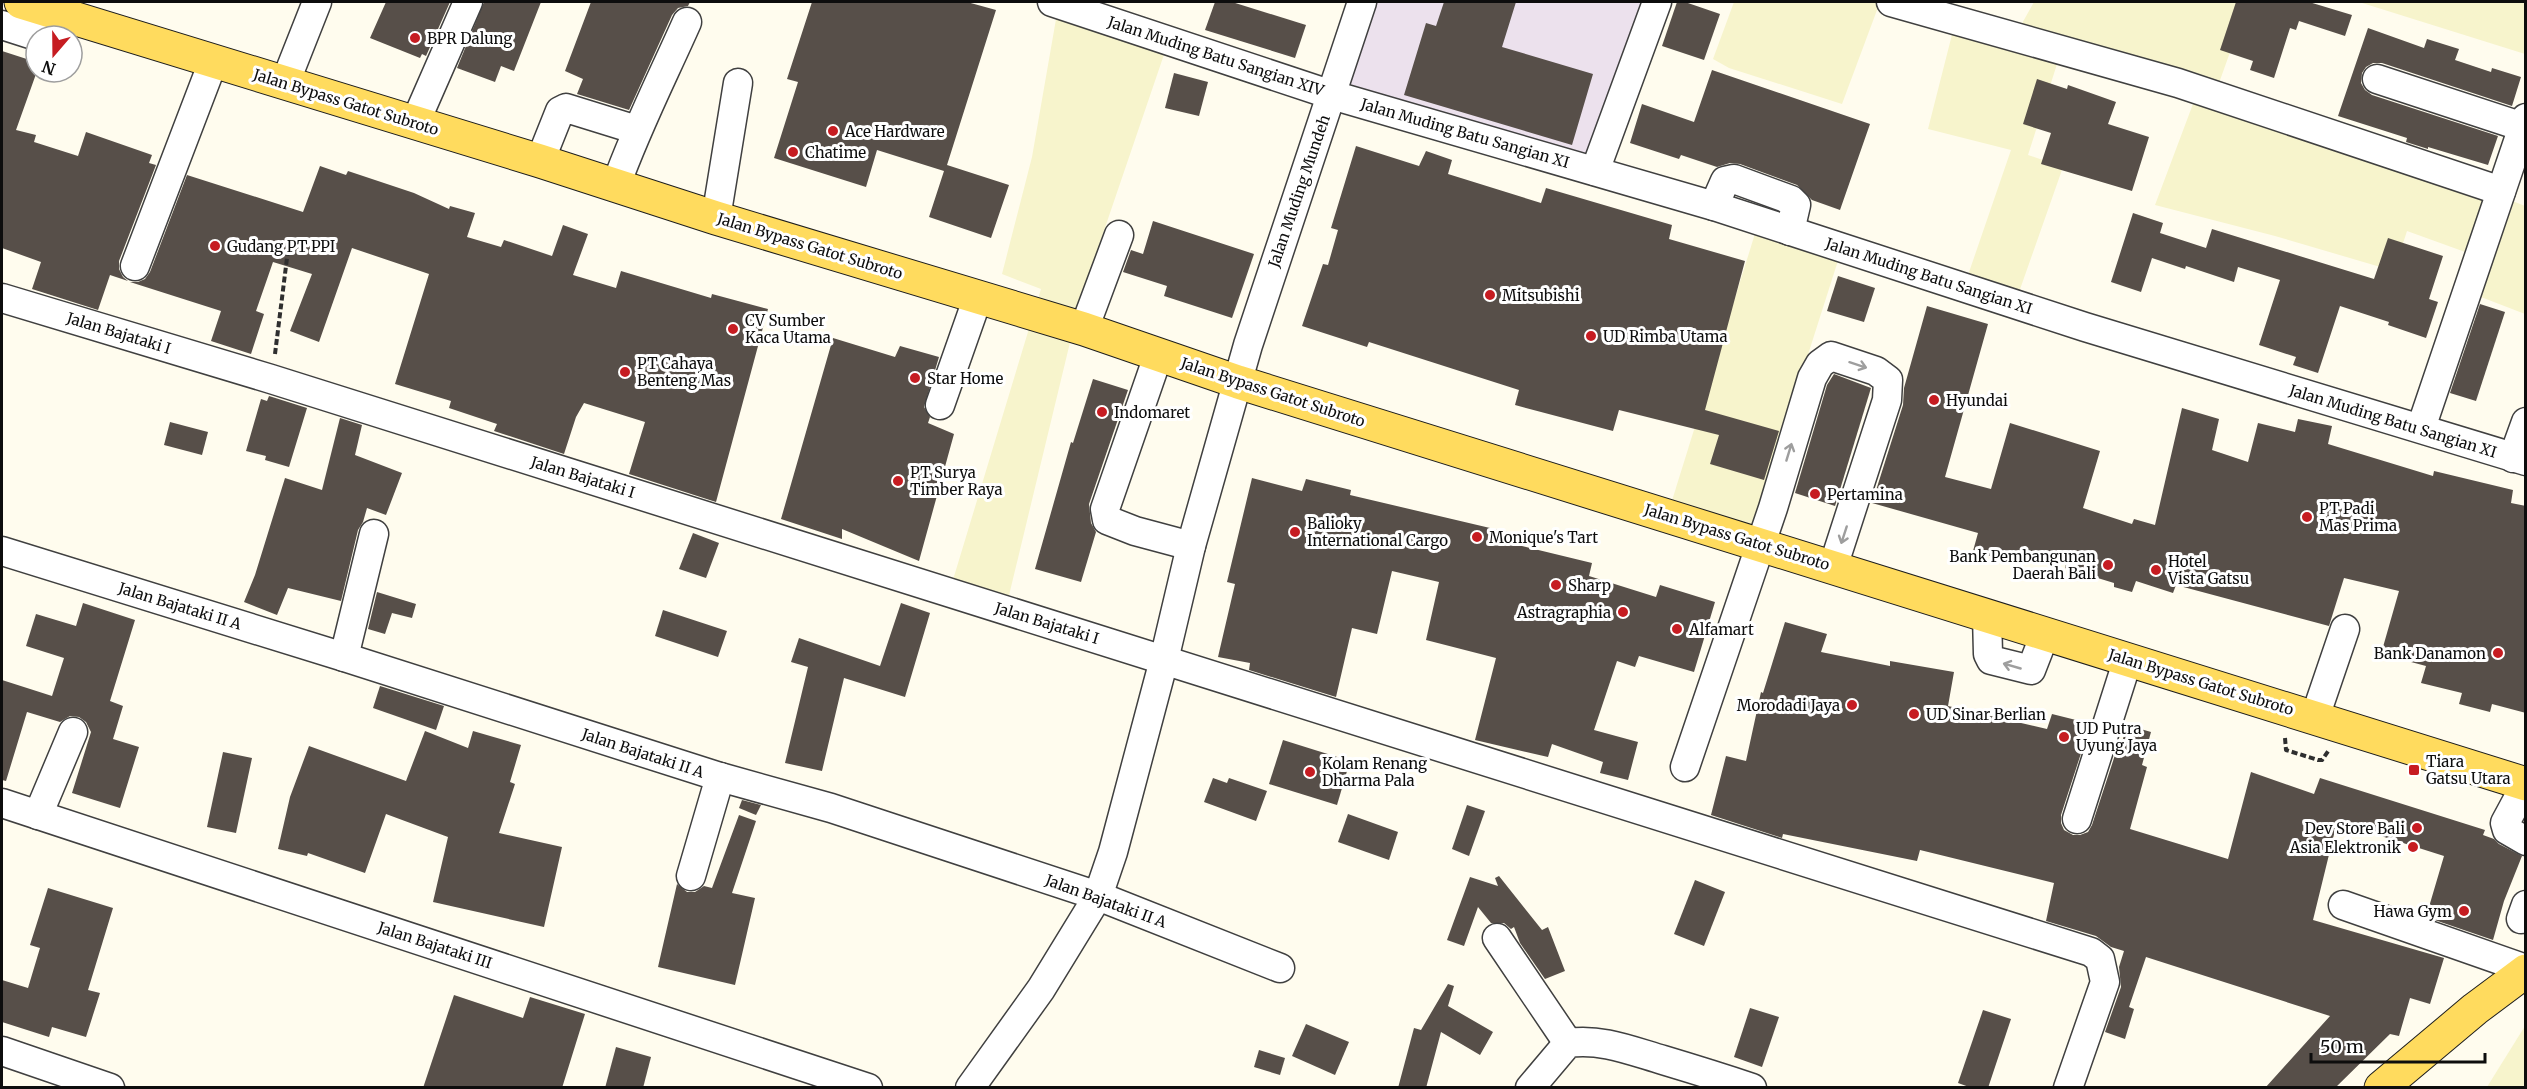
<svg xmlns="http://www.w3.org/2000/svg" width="2527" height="1089" font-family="Merriweather,serif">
<rect width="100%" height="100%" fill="#fffcee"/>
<path fill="#ece1ed" d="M1368 2H1663L1605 163 1343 82Z"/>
<g fill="#f7f4cc">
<path d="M1059 2 1171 34 1080 301 1005 612 949 593 1041 289 1002 274 1032 157Z"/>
<path d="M1734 2H1880L1842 104 1729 68 1713 59Z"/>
<path d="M2034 2H2248L2219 83 2525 206V314L2468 292 2479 257 2407 231 2394 271 2275 236 2155 205 2202 80 2065 39 2028 155 2063 167 2018 295 1967 278 2011 150 1928 129 1959 7 2020 27Z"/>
<path d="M2359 2H2525V54Z"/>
<path d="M1758 224 1843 245 1751 533 1670 507Z"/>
<path d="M2525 1026V1087H2487Z"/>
</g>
<g fill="#574f49">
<path d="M386 2H450L426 56 422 54 420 58 370 38Z"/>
<path d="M484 2H541L514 71 501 66 495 82 457 68Z"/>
<path d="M591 2H690L688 6 678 8 672 15 629 110 577 94 583 79 565 71Z"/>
<path d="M812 2H967L996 10 947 165 1009 185 991 238 929 217 944 171 877 150 866 187 774 158 798 82 787 79Z"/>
<path d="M1215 2H1232L1306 25 1295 58 1205 30Z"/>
<path d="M1444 2H1516L1502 47 1593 74 1572 145 1404 95 1426 23 1436 26Z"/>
<path d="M1677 2H1685L1720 14 1704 60 1662 46Z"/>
<path d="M2236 2H2309L2352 15 2345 36 2299 21 2296 30 2290 28 2274 78 2250 70 2253 61 2220 50Z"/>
<path d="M2368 28 2424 48 2427 39 2459 49 2455 60 2491 72 2492 68 2521 77 2512 106 2382 63H2373L2366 67 2362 73 2361 83 2365 90 2372 95 2498 136 2488 165 2428 147V149L2406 142 2407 138 2338 116Z"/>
<path d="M2 51 36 62V74L16 130 36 135 34 142 78 156 86 132 152 155 149 163 156 165 119 261V269L123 277 128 281 110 275 98 310 32 289 41 262 2 248Z"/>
<path d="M1712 70 1870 124 1840 210 1812 200 1797 185 1740 164 1730 163 1717 167 1681 155 1679 159 1630 143 1642 104 1694 122Z"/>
<path d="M1174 73 1208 82 1199 116 1165 108Z"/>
<path d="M2037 79 2067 89 2068 85 2116 102 2108 124 2149 137 2132 191 2041 164 2051 133 2023 124Z"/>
<path d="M1356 146 1419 166 1426 151 1452 160 1448 174 1541 203 1546 188 1672 225 1669 239 1745 261 1705 410 1779 431 1764 480 1710 464 1719 435 1619 410 1613 431 1515 405 1519 390 1369 342 1367 347 1302 326 1323 264 1328 265 1338 230 1331 228Z"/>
<path d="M320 166 346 175 348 171 414 193 449 209 450 206 475 213 467 237 501 247 504 240 552 256 563 225 588 234 573 275 616 288 621 271 711 298 712 294 768 309 716 502 629 474 645 422 584 403 576 417 564 454 494 431 497 424 449 408 451 401 395 384 429 274 352 248 319 342 290 331 312 274 273 262 256 311 264 314 251 354 211 341 221 311 130 282H138L145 279 150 272 187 175 303 212Z"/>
<path d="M2133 213 2163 223 2160 233 2206 248 2212 229 2374 279 2388 238 2443 256 2429 299 2438 302 2426 338 2388 325 2389 322 2340 306 2318 373 2293 365 2296 357 2259 345 2280 280 2238 267 2234 282 2186 266 2185 269 2152 258 2141 292 2111 282Z"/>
<path d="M1153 221 1254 254 1232 318 1164 296 1167 286 1123 272 1131 250 1143 254Z"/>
<path d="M1838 276 1875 288 1864 322 1827 311Z"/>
<path d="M2480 304 2505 312 2476 401 2450 393Z"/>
<path d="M1927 306 1988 324 1945 477 1991 489 2010 423 2100 451 2083 508 2132 524 2134 519 2155 525 2182 408 2219 419 2212 450 2248 462 2258 423 2295 432 2298 419 2332 426 2328 444 2433 476 2434 471 2513 490 2511 503 2526 506V713L2492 704 2490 712 2459 704 2462 693 2421 683 2426 666 2381 654 2399 591 2344 578 2329 626 2176 585 2173 593 2136 581 2132 592 2114 587V583L2065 568 2066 564 2024 549 2020 565 1973 551 1978 533 1872 503 1903 405 1904 388Z"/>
<path d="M833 338 895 357 900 346 939 357 924 407 930 417 928 423 954 434 919 561 842 529V539L781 519Z"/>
<path d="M1834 374 1871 388 1835 506 1795 493 1827 385Z"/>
<path d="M1093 379 1128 390 1089 504 1091 523 1096 532 1081 582 1035 569 1071 442 1073 443Z"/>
<path d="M269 396 307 408 289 467 265 460 266 456 246 451 261 399 267 401Z"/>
<path d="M340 418 362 425 355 455 402 473 386 515 367 508 363 522 358 530 341 601 288 588 277 615 244 602 255 575 285 478 322 490Z"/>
<path d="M170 422 208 432 202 455 164 445Z"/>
<path d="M1252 478 1302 491 1306 479 1351 490 1350 495 1524 536 1522 546 1592 563 1589 576 1656 597 1660 585 1715 602 1694 672 1639 656 1635 667 1617 661 1594 730 1638 742 1628 780 1600 773 1603 762 1552 744 1548 757 1475 740 1496 658 1426 640 1439 582 1392 571 1377 634 1352 628 1336 697 1249 670 1250 663 1218 657 1235 584 1227 582Z"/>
<path d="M693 533 719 543 706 578 679 569Z"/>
<path d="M377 592 416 604 412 618 392 613 385 634 368 629Z"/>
<path d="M83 603 135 620 110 701 123 706 113 739 139 747 120 808 72 793 91 732 86 722 79 717 70 716 60 722 27 712 6 781 2 780V680L52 696 64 658 26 646 36 614 76 626Z"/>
<path d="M901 603 930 613 905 697 844 678 822 771 785 763 808 667 791 662 799 638 880 666Z"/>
<path d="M663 610 727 631 718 657 655 636Z"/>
<path d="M1785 622 1827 634 1821 652 1890 666V661L1954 672 1948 706 2047 729 2052 714 2088 723 2082 743 2084 744 2061 815V823L2064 830 2073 835H2080L2088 832 2092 825 2115 755 2118 756 2127 725 2151 732 2142 765 2147 767 2130 829 2228 859 2251 772 2314 794 2320 778 2485 830 2483 835 2494 839 2499 844 2522 856 2504 901 2493 940 2426 917 2444 856 2337 822 2313 920 2444 958 2430 1004 2410 998 2399 1036 2390 1034 2335 1088H2265L2330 1016 2146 957 2129 1007 2134 1009 2125 1039 2105 1032 2121 987 2119 967 2124 951 2111 947 2096 936 2046 921 2054 883 1920 850 1917 861 1783 834 1782 838 1711 815 1726 756 1746 761 1761 692 1763 693Z"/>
<path d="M380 686 444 706 436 730 373 708Z"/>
<path d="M425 731 468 748 473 731 521 745 510 782 515 784 499 833 562 847 544 927 433 902 448 837 386 814 365 873 308 853 307 856 278 849 290 797 309 746 406 781Z"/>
<path d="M1283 740 1350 761 1337 805 1269 784Z"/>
<path d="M223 752 252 758 236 833 207 827Z"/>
<path d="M1213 778 1227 783 1229 778 1267 791 1256 821 1204 802Z"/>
<path d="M742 800 761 805 756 815 739 808Z"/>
<path d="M1467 805 1485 811 1469 856 1452 849Z"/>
<path d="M1348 814 1398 832 1389 860 1338 842Z"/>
<path d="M739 815 756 821 732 893 755 898 735 985 658 967 677 884 687 892H695L704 886 712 888Z"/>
<path d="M1499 876 1542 930 1548 927 1565 971 1545 979 1520 943 1514 927 1511 929 1504 923H1491L1478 907 1464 946 1447 940 1470 877 1498 886 1495 878Z"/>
<path d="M1695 880 1725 892 1704 946 1674 934Z"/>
<path d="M48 888 113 908 88 990 100 993 86 1037 52 1027 49 1037 2 1022V980L28 988 40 948 30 945Z"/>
<path d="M1448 984 1454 986 1448 1006 1493 1032 1480 1055 1441 1032 1426 1088H1398L1414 1028 1421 1030Z"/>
<path d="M454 995 523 1018 530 997 585 1014 562 1088H423Z"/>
<path d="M1750 1008 1779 1017 1762 1067 1734 1057Z"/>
<path d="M1983 1010 2011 1019 1988 1088H1972L1958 1083Z"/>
<path d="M1306 1024 1349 1042 1335 1075 1292 1056Z"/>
<path d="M616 1047 651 1057 643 1088H605Z"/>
<path d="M1259 1050 1285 1058 1280 1075 1254 1067Z"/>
</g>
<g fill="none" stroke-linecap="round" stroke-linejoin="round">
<defs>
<g id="minor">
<path d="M1052 2 1332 95 1714 206 2085 327 2526 461"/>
<path d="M1891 2 2178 83 2501 191"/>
<path d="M2 25 33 35 39 31 47 10"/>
<path d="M2377 79 2523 127"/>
<path d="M285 83 317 2"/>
<path d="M415 123 468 2"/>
<path d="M540 161 560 111 566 108 637 130"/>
<path d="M1595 171 1657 2"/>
<path d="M616 185C636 129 663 76 687 22"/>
<path d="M1714 206 1725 181 1734 179 1791 200 1796 205 1790 231"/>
<path d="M716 218 738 83"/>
<path d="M135 266 213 62"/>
<path d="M2 298 271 379 2091 952 2100 959 2105 982 2068 1088"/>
<path d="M1084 329 1119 235"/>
<path d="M1158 356 1105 509 1107 520 1135 531 1191 546"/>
<path d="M940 405 978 297"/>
<path d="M2421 428 2526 118"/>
<path d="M2513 458 2526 422"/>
<path d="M2 551 344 657 720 777 831 808 1098 896 1280 968"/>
<path d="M1987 615 1988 654 1991 660 2031 670 2045 634"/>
<path d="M344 657 374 534"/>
<path d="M2315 717 2345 629"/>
<path d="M1685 767 1773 508 1812 378 1820 364 1831 356 1876 371 1888 380 1887 400 1833 567"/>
<path d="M2526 784 2505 823 2507 830 2526 841"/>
<path d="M2 803 868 1088"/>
<path d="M38 815 73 732"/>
<path d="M2077 819 2128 659"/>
<path d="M691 876 720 777"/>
<path d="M2343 905 2526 969"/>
<path d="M2521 919 2526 905"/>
<path d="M1497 938 1568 1043"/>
<path d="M2 1051 110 1088"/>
<path d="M970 1088 1041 989 1098 896 1113 852 1164 660 1191 546 1248 345 1362 2"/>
<path d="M1530 1088 1568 1043C1601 1038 1632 1051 1663 1060 1693 1069 1722 1078 1752 1088"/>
</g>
<g id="major">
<path d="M21 2 540 161 716 218 1084 329 1238 382 2526 784"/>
<path d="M2381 1088 2475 1009 2526 971"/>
</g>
</defs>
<use href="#minor" stroke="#404040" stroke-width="31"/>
<use href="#major" stroke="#1e1e1e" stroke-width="35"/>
<g stroke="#2f2f2f" stroke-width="4" stroke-dasharray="6 3" stroke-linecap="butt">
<path d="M275 354 288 250"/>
<path d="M2285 738 2286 750 2318 760H2322L2329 750"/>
</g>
<use href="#minor" stroke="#fff" stroke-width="28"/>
<use href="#major" stroke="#ffdb5e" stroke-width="33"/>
</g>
<defs><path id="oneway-shaft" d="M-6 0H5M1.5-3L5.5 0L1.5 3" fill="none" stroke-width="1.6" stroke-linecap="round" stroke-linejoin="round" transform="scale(1.5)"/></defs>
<g stroke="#9e9e9e">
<use href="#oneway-shaft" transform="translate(1858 365) rotate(18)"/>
<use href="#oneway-shaft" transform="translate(1789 452) rotate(-73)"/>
<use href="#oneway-shaft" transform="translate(1844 535) rotate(108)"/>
<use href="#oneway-shaft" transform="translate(2012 666) rotate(-164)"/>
</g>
<g fill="#c61c21" stroke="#fff" stroke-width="2">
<circle cx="415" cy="38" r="6"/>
<circle cx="833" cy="131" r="6"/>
<circle cx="793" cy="152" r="6"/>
<circle cx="215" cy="246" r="6"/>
<circle cx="1490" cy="295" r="6"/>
<circle cx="733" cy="329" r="6"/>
<circle cx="1591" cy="336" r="6"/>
<circle cx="625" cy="372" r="6"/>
<circle cx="915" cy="378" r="6"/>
<circle cx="1934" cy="400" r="6"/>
<circle cx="1102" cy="412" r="6"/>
<circle cx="898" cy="481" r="6"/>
<circle cx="1815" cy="494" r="6"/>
<circle cx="2307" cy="517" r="6"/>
<circle cx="1295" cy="532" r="6"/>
<circle cx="1477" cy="537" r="6"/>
<circle cx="2108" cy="565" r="6"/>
<circle cx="2156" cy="570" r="6"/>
<circle cx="1556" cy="585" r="6"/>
<circle cx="1623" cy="612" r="6"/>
<circle cx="1677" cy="629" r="6"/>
<circle cx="2498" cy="653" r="6"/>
<circle cx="1852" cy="705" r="6"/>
<circle cx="1914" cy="714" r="6"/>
<circle cx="2064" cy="737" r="6"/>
<rect x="2408" y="764" width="12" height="12" rx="3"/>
<circle cx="1310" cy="772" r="6"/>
<circle cx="2417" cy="828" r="6"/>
<circle cx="2413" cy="847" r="6"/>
<circle cx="2464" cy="911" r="6"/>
</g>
<g text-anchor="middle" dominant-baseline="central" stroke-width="6" stroke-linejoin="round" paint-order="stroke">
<g font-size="15" fill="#0d0d0d" stroke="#fff" text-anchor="start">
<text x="427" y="38">BPR Dalung</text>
<text x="845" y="131">Ace Hardware</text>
<text x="805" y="152">Chatime</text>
<text x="227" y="246">Gudang PT PPI</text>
<text x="1502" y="295">Mitsubishi</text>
<text x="745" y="320">CV Sumber<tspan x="745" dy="17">Kaca Utama</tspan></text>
<text x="1603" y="336">UD Rimba Utama</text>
<text x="637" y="363">PT Cahaya<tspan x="637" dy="17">Benteng Mas</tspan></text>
<text x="927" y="378">Star Home</text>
<text x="1946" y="400">Hyundai</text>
<text x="1114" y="412">Indomaret</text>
<text x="910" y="472">PT Surya<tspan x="910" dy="17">Timber Raya</tspan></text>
<text x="1827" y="494">Pertamina</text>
<text x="2319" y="508">PT Padi<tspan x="2319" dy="17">Mas Prima</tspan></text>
<text x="1307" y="523">Balioky<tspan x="1307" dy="17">International Cargo</tspan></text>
<text x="1489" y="537">Monique's Tart</text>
<text x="2096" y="556" text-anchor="end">Bank Pembangunan<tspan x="2096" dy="17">Daerah Bali</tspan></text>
<text x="2168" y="561">Hotel<tspan x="2168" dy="17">Vista Gatsu</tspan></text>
<text x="1568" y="585">Sharp</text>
<text x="1611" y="612" text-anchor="end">Astragraphia</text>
<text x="1689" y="629">Alfamart</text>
<text x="2486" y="653" text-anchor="end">Bank Danamon</text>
<text x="1840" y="705" text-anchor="end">Morodadi Jaya</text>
<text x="1926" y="714">UD Sinar Berlian</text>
<text x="2076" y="728">UD Putra<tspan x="2076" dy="17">Uyung Jaya</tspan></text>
<text x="2426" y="761">Tiara<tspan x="2426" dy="17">Gatsu Utara</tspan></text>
<text x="1322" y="763">Kolam Renang<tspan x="1322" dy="17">Dharma Pala</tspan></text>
<text x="2405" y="828" text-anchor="end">Dev Store Bali</text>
<text x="2401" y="847" text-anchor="end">Asia Elektronik</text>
<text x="2452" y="911" text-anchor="end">Hawa Gym</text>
</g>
<g font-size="15" fill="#0d0d0d" stroke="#fff">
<text transform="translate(1216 56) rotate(18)">Jalan Muding Batu Sangian XIV</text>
<text transform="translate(346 102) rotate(17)">Jalan Bypass Gatot Subroto</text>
<text transform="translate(1465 133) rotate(16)">Jalan Muding Batu Sangian XI</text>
<text transform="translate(1299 191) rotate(-71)">Jalan Muding Mundeh</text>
<text transform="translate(810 246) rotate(17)">Jalan Bypass Gatot Subroto</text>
<text transform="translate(1929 276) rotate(18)">Jalan Muding Batu Sangian XI</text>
<text transform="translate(119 333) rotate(17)">Jalan Bajataki I</text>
<text transform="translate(1273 392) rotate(18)">Jalan Bypass Gatot Subroto</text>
<text transform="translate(2393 421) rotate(17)">Jalan Muding Batu Sangian XI</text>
<text transform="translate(583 477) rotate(17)">Jalan Bajataki I</text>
<text transform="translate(1737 537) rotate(17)">Jalan Bypass Gatot Subroto</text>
<text transform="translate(180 606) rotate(17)">Jalan Bajataki II A</text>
<text transform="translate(1047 623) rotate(17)">Jalan Bajataki I</text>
<text transform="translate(2201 682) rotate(17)">Jalan Bypass Gatot Subroto</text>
<text transform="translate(643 753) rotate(18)">Jalan Bajataki II A</text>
<text transform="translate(1106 901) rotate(20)">Jalan Bajataki II A</text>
<text transform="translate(435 945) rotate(18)">Jalan Bajataki III</text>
</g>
</g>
<rect width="2527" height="1089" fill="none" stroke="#0d0d0d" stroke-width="6"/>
<g transform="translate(54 54) rotate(200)"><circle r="28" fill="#ffffff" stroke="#9e9e9e" stroke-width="1.5"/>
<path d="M0-4.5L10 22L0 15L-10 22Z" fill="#c61c21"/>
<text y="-9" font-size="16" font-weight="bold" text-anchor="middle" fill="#0d0d0d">N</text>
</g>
<path d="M2311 1053v9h174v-9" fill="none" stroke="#0d0d0d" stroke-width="3"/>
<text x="2320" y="1053" font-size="18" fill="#0d0d0d" stroke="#ffffff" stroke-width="4.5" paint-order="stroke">50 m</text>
</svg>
